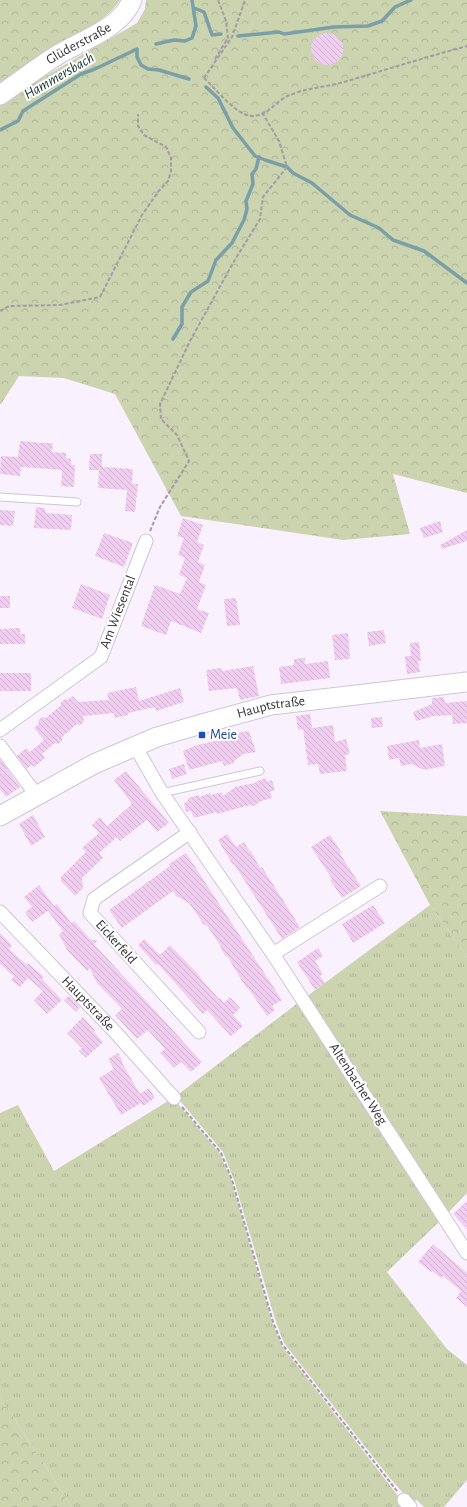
<svg xmlns="http://www.w3.org/2000/svg" width="467" height="1507" font-family="'Alegreya Sans',sans-serif">
<defs>
<pattern id="grass-tufts" width="24" height="20" patternUnits="userSpaceOnUse"><rect width="24" height="20" fill="#cbd3af"/><path d="M3 7l-1-3M5 7V3M7 7l1-3M15 17l-1-3M17 17v-4M19 17l1-3" fill="none" stroke="#afb697"/></pattern>
<pattern id="forest-crowns" width="20" height="18" patternUnits="userSpaceOnUse"><rect width="20" height="18" fill="#cbd3af"/><path d="M2 6a3 3 0 1 1 6 0M12 15a3 3 0 1 1 6 0" fill="none" stroke="#afb697"/></pattern>
<pattern id="building-back-hatch" width="6" height="6" patternUnits="userSpaceOnUse"><rect width="6" height="6" fill="#f1cef1"/><path d="M-1 5l2 2M0 0l6 6M5-1l2 2" fill="none" stroke="#cfb1cf"/></pattern>
</defs>
<rect width="100%" height="100%" fill="#faf1fe"/>
<g fill="url(#grass-tufts)">
<path d="M430 905 467 957V1193L447 1214 306 997Z"/>
<path d="M298 1003 440 1221 387 1272 447 1349 467 1365V1480L444 1507H424L417 1500 411 1502 389 1477 284 1343 276 1322 234 1180 223 1152 176 1096Z"/>
<path d="M173 1098 220 1154 231 1180 272 1322 282 1346 405 1505 400 1507H72L6 1406 0 1399V1113L18 1105 54 1171Z"/>
</g>
<g fill="url(#forest-crowns)">
<path d="M0 0H120C103 26 69 36 45 53 30 63 15 75 0 86Z"/>
<path d="M146 0H467V493L393 474 410 534 343 540 181 516 115 394 64 378 19 376 1 404H0V106L33 83 137 23 145 9Z"/>
<path d="M380 811 467 816V957L430 905Z"/>
<path d="M0 1399 6 1406 72 1507H0Z"/>
</g>
<g fill="none" stroke-linecap="round" stroke-linejoin="round">
<g stroke="#78a0a6" stroke-width="3.5">
<path d="M194 8 204 12 212 35 221 34"/>
<path d="M238 36 279 32 284 34 334 27 368 26 382 21 395 7 411 0"/>
<path d="M156 44 174 40 185 41 192 38 196 26 192 0"/>
<path d="M206 87 218 98 233 128 255 156 265 160 287 167 293 173 312 183 350 215 379 228 393 240 424 251 467 283"/>
<path d="M0 130 18 121 23 111 81 74 95 69 137 49V57L141 65 148 69 159 70 189 79"/>
<path d="M173 339 182 324V307L191 292 208 281 216 260 232 243 244 220 247 209 246 201 253 184 252 174 256 169 259 157"/>
</g>
</g>
<g fill="url(#building-back-hatch)">
<circle cx="327" cy="49" r="16"/>
<path d="M20 441 44 443H53L52 452 66 453V458L71 459V465H75L74 487 61 486 62 470 21 467 20 476 0 474 1 456 18 457Z"/>
<path d="M90 454H102V467L133 469 132 484H138L135 512 125 511 127 490 98 488 99 470H89Z"/>
<path d="M36 507 45 508 46 513 72 515 71 530 34 528Z"/>
<path d="M0 510 15 511 13 526 0 525Z"/>
<path d="M183 518 203 525 197 542 204 545 198 562 205 565 199 582 206 585 197 609 209 613 201 633 171 621 166 635 141 626 155 585 180 594 187 578 179 575 185 558 178 555 184 538 177 536Z"/>
<path d="M440 521 443 532 424 538 420 528Z"/>
<path d="M467 530V541L442 549 440 545Z"/>
<path d="M104 533 133 543 124 567 95 556Z"/>
<path d="M81 584 110 595 102 619 72 608Z"/>
<rect x="0" y="596" width="10" height="12"/>
<path d="M236 598 240 625 227 626 224 599Z"/>
<path d="M20 628V634H25V644H0V629Z"/>
<path d="M384 630 386 643 369 646 367 632Z"/>
<path d="M348 633 350 659 335 660 332 635Z"/>
<path d="M419 642 421 661H418L420 672 407 674 405 656H411L410 643Z"/>
<path d="M305 658V664L328 661 330 678 281 684 279 667 294 665V659Z"/>
<path d="M253 666 259 696 240 700 237 688 209 691 206 670 221 668 222 671Z"/>
<rect x="0" y="673" width="31" height="18"/>
<path d="M136 687 139 701 180 688 184 702 156 711 155 707 128 713V715L115 718 114 713 83 716 84 722 80 725 77 724 62 737V741L58 744 55 743 42 754 45 758 34 767 32 765 27 769 17 756 26 748 30 752 44 740 34 728 39 724 38 721 42 717 46 718 61 705V702L65 699 67 700 73 696 78 702 109 700 107 693Z"/>
<path d="M444 697 445 703 467 701V723L453 724 452 715 434 716 416 721 413 712 432 704V698Z"/>
<path d="M310 714 312 728 333 725 335 742 346 739 350 754 345 755 347 771 320 774 318 764 308 765 303 729 298 730 296 716Z"/>
<path d="M382 717 383 727 372 728 371 718Z"/>
<path d="M249 731 256 752 244 754 234 761V763L224 766 222 761 189 770 183 751 197 745 229 738 237 735V733Z"/>
<path d="M419 740 420 748 442 744 445 766 424 770 411 764 401 766 399 758 389 760 387 746Z"/>
<path d="M0 759 20 787 6 797 0 789Z"/>
<path d="M184 764 187 774 172 779 169 769Z"/>
<path d="M126 771 169 823 157 832 147 820 120 841 117 837 99 853 103 858 82 878 83 888 75 896 61 881V877L86 852 82 848 99 833 92 825 100 817 107 826 132 804 114 780Z"/>
<path d="M266 778 267 782 272 780 275 790 270 792 272 798 261 801 254 806 250 805 217 814 216 812 194 818 191 811 186 812 184 803 188 801V798L199 795V797L210 793 211 795 222 792 223 796 235 787 255 783V782Z"/>
<path d="M33 815 45 837 31 846 19 824Z"/>
<path d="M227 834 236 847 244 842 250 852 251 851 260 868 262 867 300 927 282 939 234 864 233 865 218 840Z"/>
<path d="M330 835 342 853 340 854 361 886 342 898 330 880 332 879 311 847Z"/>
<path d="M186 853 282 1000 272 1006 275 1010 267 1016 248 988 247 989 227 956 226 957 220 947H221L206 924 204 925 189 903 176 896 173 891 122 928 109 910 170 866 169 864Z"/>
<path d="M39 885 54 906 57 904 71 923 74 921 90 939 98 941 94 944 202 1062 191 1072 181 1062 174 1068 160 1053 165 1049 148 1030 137 1039 115 1015 122 1009 97 983 90 969 87 971 67 950 59 934 63 931 48 911 32 922 25 912 32 907 24 897Z"/>
<path d="M373 905 385 923 353 943 342 924Z"/>
<path d="M0 933 12 945 9 949 27 965 28 963 44 977 42 979 62 1000 47 1014 34 1000 43 991 28 978 20 987 11 980 14 977 0 964Z"/>
<path d="M144 939 160 955 170 945 197 973 201 978V979L219 999 220 998 224 1003 230 997 240 1008 233 1015 243 1026 231 1036 207 1010 203 1014 158 964 156 965 138 945Z"/>
<path d="M318 948 323 956 315 961 323 974 320 976 325 983 315 990 297 962Z"/>
<path d="M69 996 80 1007 76 1012 64 1000Z"/>
<path d="M83 1017 95 1030 94 1032 103 1042 86 1058 79 1051 82 1048 67 1033Z"/>
<path d="M118 1053 123 1062 122 1063 140 1094 149 1088 155 1098 143 1106 141 1103 121 1115 99 1078 114 1069 108 1059Z"/>
<path d="M467 1201V1229L453 1214Z"/>
<path d="M433 1244 467 1273V1307L456 1298 461 1291 443 1276 441 1278 432 1271 431 1272 418 1262Z"/>
</g>
<g fill="none" stroke-linecap="round" stroke-linejoin="round">
<defs>
<g id="service">
<path d="M0 497 77 502"/>
<path d="M162 793 260 771"/>
</g>
<g id="minor">
<path d="M0 730 101 657 146 541"/>
<path d="M0 746 37 796"/>
<path d="M135 746 162 793 273 954 467 1253"/>
<path d="M190 832 94 899 90 913 199 1032"/>
<path id="s1" d="M0 912 116 1033 174 1098"/>
<path d="M273 954 380 886"/>
<path d="M404 1500 410 1507"/>
</g>
<g id="secondary">
<path id="s2" d="M0 95C19 82 37 68 56 56 80 41 122 28 132 0"/>
<path id="s3" d="M0 816 94 764 157 737 198 725 271 705 467 682"/>
</g>
</defs>
<use href="#service" stroke="#cfc5d5" stroke-width="9"/>
<use href="#minor" stroke="#cfc5d5" stroke-width="15"/>
<use href="#secondary" stroke="#cfc5d5" stroke-width="21"/>
<g stroke="#a39ca6" stroke-width="2" stroke-dasharray="4 2" stroke-linecap="butt">
<path d="M215 59 228 38 226 21 218 0"/>
<path d="M204 78C215 88 236 115 251 116 268 117 276 100 290 95 307 88 326 87 344 82 385 70 426 57 467 46"/>
<path d="M204 78 232 37 245 0"/>
<path d="M0 311 9 306 60 305 100 297 142 215 158 192 168 181 171 171V158L166 147 144 135 138 126V114"/>
<path d="M150 531 160 507 189 461 177 435 161 419 160 404 190 341 233 263 260 219 263 197 287 167 279 141 263 114"/>
<path d="M182 1107 221 1153 232 1180 273 1322 282 1344 397 1491"/>
</g>
<use href="#service" stroke="#fff" stroke-width="7"/>
<use href="#minor" stroke="#fff" stroke-width="13"/>
<use href="#secondary" stroke="#fff" stroke-width="19"/>
</g>
<rect fill="#1a4fb4" stroke="#fff" stroke-width="1.5" x="198" y="731" width="8" height="8" rx="2"/>
<g text-anchor="middle" dominant-baseline="central" stroke-width="4" stroke-linejoin="round" paint-order="stroke">
<g font-size="14" fill="#353137" stroke="#fff">
<text stroke="none"><textPath href="#s2" startOffset="94">Glüderstraße</textPath></text>
<text transform="translate(118 612) rotate(-69)">Am Wiesental</text>
<text stroke="none"><textPath href="#s3" startOffset="294">Hauptstraße</textPath></text>
<text transform="translate(116 942) rotate(48)">Eickerfeld</text>
<text stroke="none"><textPath href="#s1" startOffset="127">Hauptstraße</textPath></text>
<text transform="translate(358 1084) rotate(57)">Altenbacher Weg</text>
</g>
<g font-size="14" fill="#164399" stroke="#fff" text-anchor="start">
<text x="210" y="735">Meie</text>
</g>
<g font-size="15" font-style="italic" fill="#133234" stroke="#fff">
<text transform="translate(59 76) rotate(-30)">Hammersbach</text>
</g>
</g>
</svg>
